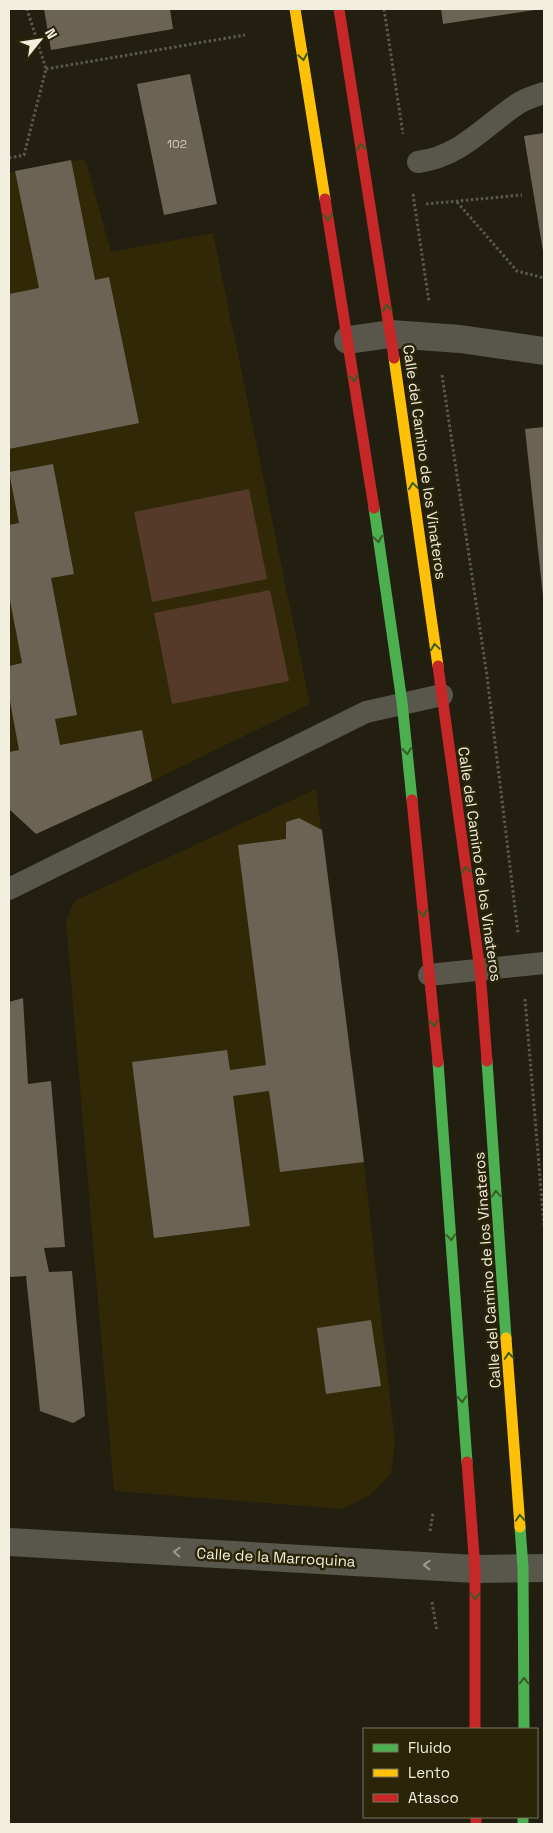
<svg xmlns="http://www.w3.org/2000/svg" width="553" height="1833" font-family="'Space Grotesk',sans-serif">
<rect width="100%" height="100%" fill="#221f10"/>
<g fill="#302806">
<path d="M85 159 111 252 213 233 310 704 152 781 36 834 9 809V173Z"/>
<path d="M316 789 364 1162 395 1443 391 1474 369 1496 342 1509 114 1491 66 922 74 901Z"/>
</g>
<g fill="#553a29">
<path d="M249 489 267 579 152 602 134 512Z"/>
<path d="M270 590 289 681 172 704 154 613Z"/>
</g>
<g fill="#6b6455">
<path d="M44 9H170L173 29 51 50Z"/>
<path d="M441 9H535V10L443 24Z"/>
<path d="M190 74 217 204 164 215 137 84Z"/>
<path d="M544 133V251H543L524 136Z"/>
<path d="M71 160 95 280 109 277 139 423 9 449V294L39 288 15 171Z"/>
<path d="M544 427V596H543L525 429Z"/>
<path d="M53 464 74 574 51 578 77 715 55 719 60 745 142 730 152 781 36 834 9 809V752L19 750 9 696V666L22 663 9 595V525L19 523 9 472Z"/>
<path d="M299 818 322 830 364 1162 280 1172 269 1091 233 1096 250 1226 154 1238 132 1062 227 1050 230 1070 266 1065 238 845 286 839V822Z"/>
<path d="M23 998 28 1084 51 1081 65 1247 44 1248 49 1272 72 1271 85 1416 73 1423 40 1411 26 1276 9 1277V1002Z"/>
<path d="M371 1320 381 1386 326 1394 317 1328Z"/>
</g>
<g fill="none" stroke-linecap="round" stroke-linejoin="round">
<g stroke="#5a584d" stroke-width="3" stroke-dasharray="2.5 2.5" stroke-linecap="butt">
<path d="M384 9 403 134"/>
<path d="M46 69 245 35"/>
<path d="M9 158 24 155 46 69 27 9"/>
<path d="M413 194 429 302"/>
<path d="M457 202 517 271 544 278"/>
<path d="M426 204 522 195"/>
<path d="M442 375 487 676 518 933"/>
<path d="M525 999 544 1225"/>
<path d="M430 1531 433 1513"/>
<path d="M432 1602 437 1631"/>
</g>
<g stroke="#59564c" stroke-width="22">
<path d="M418 162C461 156 482 128 516 105 524 99 535 96 544 93"/>
<path d="M9 889 366 712 442 695"/>
<path d="M429 975 544 963"/>
</g>
<g stroke="#59564c" stroke-width="28">
<path d="M348 340 391 334 460 339 544 351"/>
<path d="M9 1542 475 1569 544 1568"/>
</g>
<g stroke="#4caf50" stroke-width="11">
<path d="M374 508 402 702 412 800"/>
<path d="M487 1061 506 1338"/>
<path d="M438 1062 467 1462"/>
<path d="M520 1527 523 1568 524 1729"/>
<path d="M523 1817V1824"/>
</g>
<g stroke="#ffc107" stroke-width="11">
<path d="M295 9 325 199"/>
<path d="M394 358 438 666"/>
<path d="M506 1338 520 1527"/>
</g>
<g stroke="#c62828" stroke-width="11">
<path d="M339 9 394 358"/>
<path d="M325 199 374 508"/>
<path d="M438 666 480 970 487 1061"/>
<path d="M412 800 438 1062"/>
<path d="M467 1462 475 1569V1729"/>
<path d="M476 1817V1824"/>
</g>
</g>
<defs><path id="oneway-chevron" d="M-2-3.5L2.5 0L-2 3.5" fill="none" stroke-width="1.6" stroke-linecap="round" stroke-linejoin="round" transform="scale(1.25)"/></defs>
<g stroke="#385c25">
<use href="#oneway-chevron" transform="translate(303 57) rotate(81)"/>
<use href="#oneway-chevron" transform="translate(361 147) rotate(-99)"/>
<use href="#oneway-chevron" transform="translate(328 217) rotate(82)"/>
<use href="#oneway-chevron" transform="translate(387 308) rotate(-100)"/>
<use href="#oneway-chevron" transform="translate(354 378) rotate(81)"/>
<use href="#oneway-chevron" transform="translate(413 486) rotate(-98)"/>
<use href="#oneway-chevron" transform="translate(378 539) rotate(82)"/>
<use href="#oneway-chevron" transform="translate(435 647) rotate(-98)"/>
<use href="#oneway-chevron" transform="translate(407 751) rotate(84)"/>
<use href="#oneway-chevron" transform="translate(466 870) rotate(-98)"/>
<use href="#oneway-chevron" transform="translate(423 913) rotate(84)"/>
<use href="#oneway-chevron" transform="translate(434 1023) rotate(84)"/>
<use href="#oneway-chevron" transform="translate(496 1194) rotate(-94)"/>
<use href="#oneway-chevron" transform="translate(451 1237) rotate(86)"/>
<use href="#oneway-chevron" transform="translate(509 1356) rotate(-94)"/>
<use href="#oneway-chevron" transform="translate(462 1399) rotate(86)"/>
<use href="#oneway-chevron" transform="translate(520 1518) rotate(-94)"/>
<use href="#oneway-chevron" transform="translate(475 1596) rotate(90)"/>
<use href="#oneway-chevron" transform="translate(524 1681) rotate(-90)"/>
</g>
<g stroke="#9e9b8e">
<use href="#oneway-chevron" transform="translate(177 1552) rotate(-177)"/>
<use href="#oneway-chevron" transform="translate(427 1565) rotate(-178)"/>
</g>
<g text-anchor="middle" dominant-baseline="central" stroke-width="5" stroke-linejoin="round" paint-order="stroke">
<g font-size="12" fill="#d1ccbc">
<text x="177" y="144">102</text>
</g>
<g font-size="15" fill="#f3efdf" stroke="#2a2408">
<text transform="translate(425 462) rotate(82)">Calle del Camino de los Vinateros</text>
<text transform="translate(480 864) rotate(82)">Calle del Camino de los Vinateros</text>
<text transform="translate(487 1270) rotate(-94)">Calle del Camino de los Vinateros</text>
<text transform="translate(276 1557) rotate(3)">Calle de la Marroquina</text>
</g>
</g>
<rect width="553" height="1833" fill="none" stroke="#f3efdf" stroke-width="20"/>
<rect x="363" y="1728" width="175" height="90" fill="#2a2408" stroke="#7a755e"/>
<rect x="373" y="1744" width="25" height="8" fill="#4caf50" stroke="#7a755e"/>
<text x="408" y="1753" font-size="15" fill="#f3efdf">Fluido</text>
<rect x="373" y="1769" width="25" height="8" fill="#ffc107" stroke="#7a755e"/>
<text x="408" y="1778" font-size="15" fill="#f3efdf">Lento</text>
<rect x="373" y="1794" width="25" height="8" fill="#c62828" stroke="#7a755e"/>
<text x="408" y="1803" font-size="15" fill="#f3efdf">Atasco</text>
<g transform="translate(40 40) rotate(60)" stroke="#2a2408" stroke-width="4" paint-order="stroke">
<path d="M0-4L9 19L0 12L-9 19Z" fill="#f3efdf"/>
<text y="-8" font-size="14" font-weight="bold" text-anchor="middle" fill="#f3efdf">N</text>
</g>
</svg>
